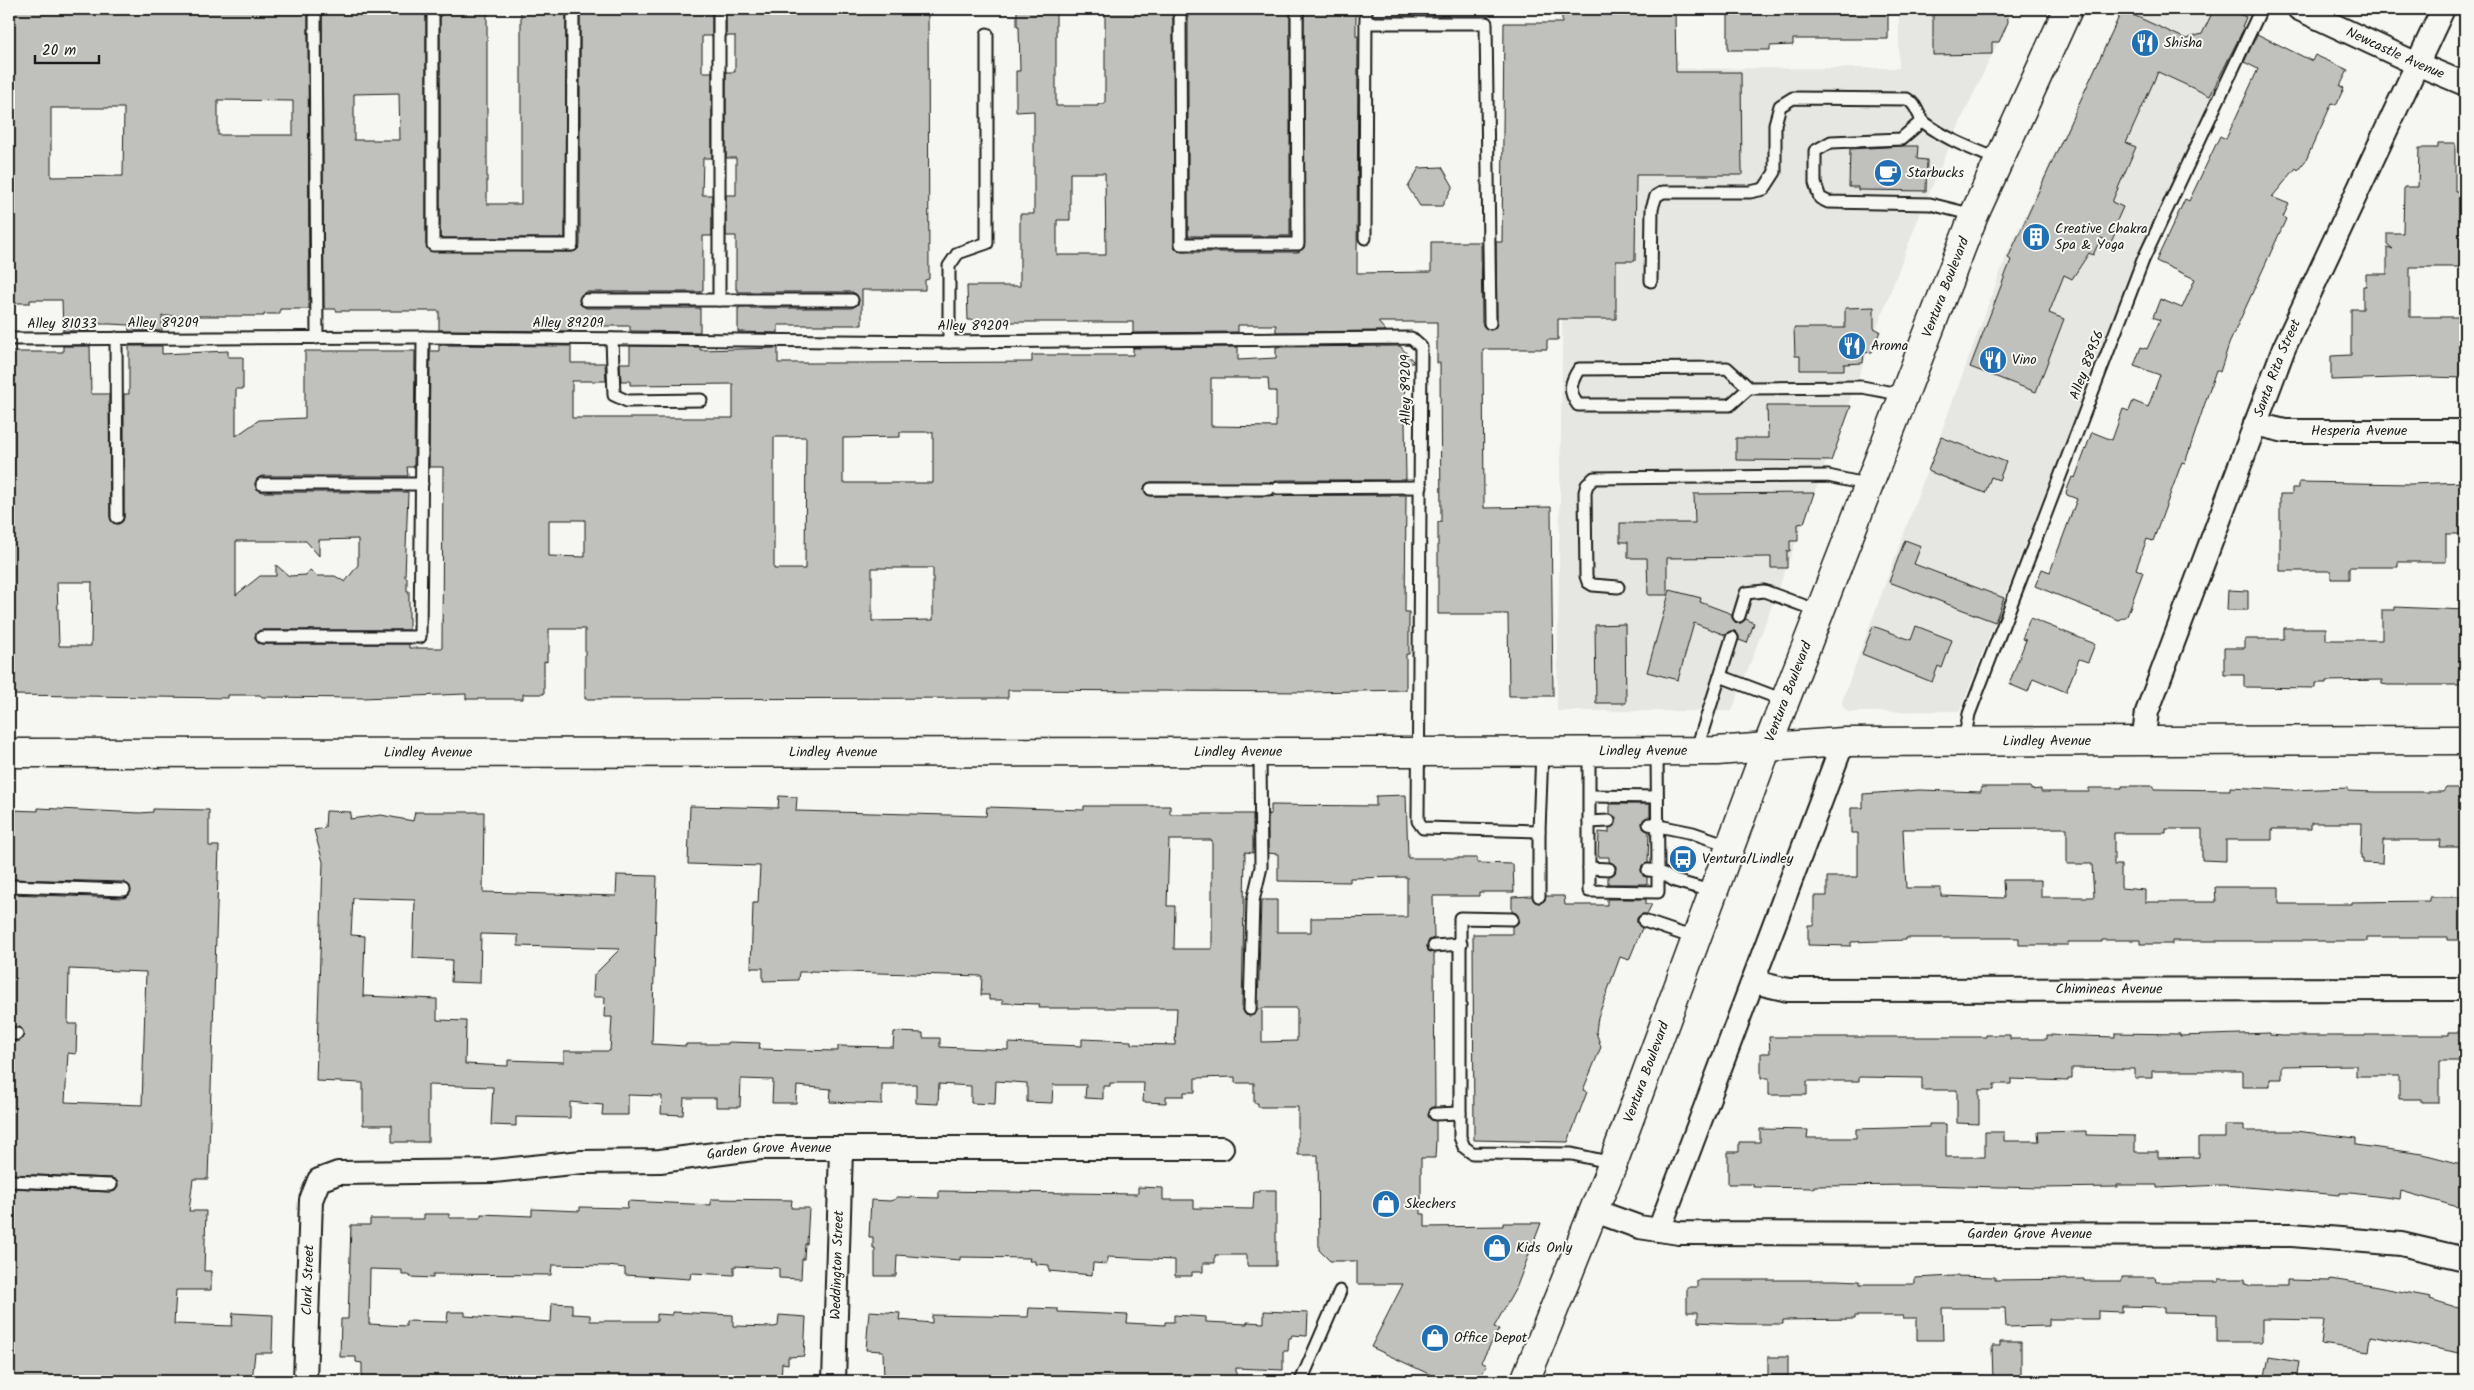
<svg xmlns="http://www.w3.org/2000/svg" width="2474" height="1390" font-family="Kalam,sans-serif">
<rect width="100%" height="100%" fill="#f6f6f2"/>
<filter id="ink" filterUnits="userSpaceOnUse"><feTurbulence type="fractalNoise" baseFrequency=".02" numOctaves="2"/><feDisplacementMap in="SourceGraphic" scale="10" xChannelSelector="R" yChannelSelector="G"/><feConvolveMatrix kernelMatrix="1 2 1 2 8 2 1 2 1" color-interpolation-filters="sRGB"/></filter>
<g filter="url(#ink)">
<g fill="#e6e6e2">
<path d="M1899 9H2014L1963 116 1921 211 1732 711H1557L1566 69 1899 68Z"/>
<path d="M2122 9H2252L2135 262 1960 711 1849 712 1843 707 1842 701 2006 257Z"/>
</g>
<g fill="#c0c0bd" stroke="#1c1c1c" fill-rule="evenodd">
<path d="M10 9H308L309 309H280V314H264V316H162V331H129V325L110 324H89L90 331H63L62 300H30V303H10ZM218 100 293 101V135H218ZM51 108H124L123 176 51 177Z"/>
<path d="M322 9H426V245L429 251 572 252 578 249 580 245V9H712V36H702V72H712V158H703L702 195H712V236H703V290L700 292H586L582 294 579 300 580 304 586 308H700V332L630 331V326H571V331L439 330V311H336V309H324ZM399 93 400 140H354V94Z"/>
<path d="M440 9H487V204H521V9H566L565 238H440Z"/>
<path d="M726 9H928L929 279 925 280V290H862V325H778V333L738 332V308H852L858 304 859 300 856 294 852 292H738V290H736V236H726V195H736V158H726V72H735V36H726Z"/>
<path d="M1017 9H1056V106H1098V104H1105V9H1173L1174 244 1175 248 1181 252H1298L1304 248V9H1356V36H1358L1357 273 1431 272V242H1481L1482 323 1484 327 1490 330 1494 329 1497 323 1496 242H1502L1504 23H1562V9H1675L1676 72H1741L1742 175H1636L1635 261H1616V319H1558V340H1547V349H1483L1484 508 1551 507 1553 696H1509L1508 614H1438V522H1441L1440 363H1437V322H1378L1386 331 1276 332V325H1238V332L1133 333V322H981V320H968L967 286H1020V214H1034V111L1016 112V71H1020L1019 26H1017ZM1070 173H1105L1106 255H1057V220H1070Z"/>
<rect x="1188" y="9" width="102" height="227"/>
<path d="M1728 9H1888V39H1793V45L1770 46V50H1728Z"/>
<path d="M1933 9H2007L2008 22 1999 42H1992V54L1933 55Z"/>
<path d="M2214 9H2227L2246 17 2242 27 2244 28 2210 96 2158 72 2126 143 2136 147 2112 202 2123 207 2115 225 2118 227 2111 242 2101 238 2093 255 2089 253 2072 279 2064 275 2049 313 2064 319 2036 392 1970 367 2011 260 2008 258 2122 10 2186 39 2202 34Z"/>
<path d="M2257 34 2312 61 2315 55 2348 70 2340 86 2344 88 2336 105 2332 103 2306 160 2298 170 2296 168 2272 197 2289 204 2283 217 2286 219 2229 344 2220 372 2216 370 2185 463 2182 462 2153 541 2147 539 2136 569 2143 572 2127 616 2119 620 2035 586 2042 569 2050 572 2077 499 2067 495 2066 492 2072 477 2075 478 2092 432 2112 440 2123 409 2129 411 2133 401 2148 407 2160 375 2134 366 2141 347 2147 349 2160 320 2153 317 2160 299 2182 308 2195 279 2156 261 2185 199 2189 201 2220 136 2226 139 2258 69 2244 62Z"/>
<path d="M2438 143H2455V191H2465V267H2410V317H2465V378L2429 377 2331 380V356L2351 355V309H2363V286H2366V274H2387V247L2393 249 2387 244V233H2403L2404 187H2418L2419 148H2438Z"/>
<path d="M1902 146H1918L1917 159 1927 160 1926 191 1858 190V187H1849L1850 149Z"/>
<path d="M1442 167 1453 186 1442 206H1420L1408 187 1419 168Z"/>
<path d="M1874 307V328L1880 331 1872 352 1864 353 1863 363 1844 364V370H1800V356H1795L1794 328H1845V308Z"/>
<path d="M439 345 571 346V363H605L606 381H572V418H733V384L630 385V381H621L620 363H630V346L700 347V350L778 348V363H857L1032 362V355H1133V348L1238 347V360L1276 358V347L1400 346 1413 361V363H1404L1406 480H1278L1273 483 1151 482 1145 485 1144 489 1147 495 1151 496 1406 495 1405 612H1409V654H1406V690L1310 692 1008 690V698L585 699V629H549V653H547V662L544 661V694H523V699H466V694L363 698 262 697 260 695H228V698L10 695 9 352H63V346H90L91 394H109L110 517 113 523 118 524 123 521 124 517V394H129V346H162V354L228 351V357H243V389H236V436L259 420 305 418V351H415L414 467H407L408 476H262L258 478 255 484 256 488 262 492H408L405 577H407V591H409V630H262L256 633 255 637 258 643 262 644H409V648H442L443 467H429L430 351H439ZM1211 378H1268L1269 391H1276V427L1211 426ZM900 432H933V483H843V438L900 437ZM774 437H806L805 569H774ZM549 520H585V557L549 556ZM358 539V565L345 582 335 576H317L310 570 306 575 289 576 276 565V576H260L236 595V541H306L319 556V540ZM872 568H933V620L872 621ZM57 582H92L91 646H59Z"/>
<path d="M1767 406H1851L1831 461 1736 460V438H1768Z"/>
<path d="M1941 437 2006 462 1999 480 1991 477 1985 493 1928 471Z"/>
<path d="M2299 482 2410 484 2465 482V534H2446V562H2398V567H2349V579H2331V571H2280V494H2292V488H2299Z"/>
<path d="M1814 493 1804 523 1798 524V541H1790V551H1787V568H1771V557L1667 558V595H1648L1647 558H1628V542H1620V523H1695L1694 494Z"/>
<path d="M1905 540 1921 546 1914 564 2004 598 1995 622 1889 582Z"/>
<path d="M1670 590 1701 598 1700 602 1732 614V618L1736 623H1741L1746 619 1754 623 1747 643 1739 640V636L1735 631H1730L1725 635 1694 623 1678 680 1647 672Z"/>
<path d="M2228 590 2248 591V610H2227Z"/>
<path d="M2395 607 2465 610V685H2388L2382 684V680L2326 681V683H2315V688L2244 687V675H2224V648H2245V639H2284V628H2326V640H2382V610H2395Z"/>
<path d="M2030 618 2095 644 2088 662 2079 659 2066 692 2033 678 2028 692 2009 684 2026 640 2022 639Z"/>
<path d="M1625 624 1626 703H1596L1595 625Z"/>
<path d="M1873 626 1911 640 1916 626 1952 640 1942 668 1938 666 1932 682 1862 654Z"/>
<path d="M2122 786H2154V789L2230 790V787L2292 790 2348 788V791L2375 792H2443L2446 788H2465V847H2440L2441 840H2383L2382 864 2363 863V858H2361L2362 823H2311V829H2272V840H2226V861L2202 860V829H2166V833H2114V865H2121V888L2145 890V902H2216L2215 887H2279V904H2352V902L2430 901V897H2465V940H2447V937H2367V941H2172V944H2140V940H2102V942H2068V945H2019V938H1906V940L1851 942V946L1808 945V925H1814V896H1827V877H1858V833H1851V808H1863V794L1919 790 1981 792V787H2031V790L2041 789V792H2089V788H2122ZM2067 828V864H2092L2094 897H2041V880H2003L2004 898 1941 896V888H1906L1903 829Z"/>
<path d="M1406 795 1408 858H1477V863L1513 864 1514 892H1479V896H1433L1434 938 1429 940 1427 946 1428 951 1434 953 1435 1106 1431 1108 1428 1114 1429 1118 1436 1121V1140L1435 1158H1421V1214H1425V1227L1503 1226V1223H1541L1517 1286 1494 1327 1499 1329 1481 1362 1487 1365 1478 1381H1444L1371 1347 1403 1284H1357V1261H1330L1319 1250 1318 1155H1298V1107H1258V1103H1254V1083H1235V1077L1195 1078V1092H1184V1096H1166V1103L1143 1102 1144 1083H1110V1086H1103V1099L1085 1098 1086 1085H1053L1052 1103 1027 1102V1083L996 1081 995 1104 971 1103V1086L939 1084 938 1104 916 1103V1084H882V1104L830 1102 831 1089 797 1086 796 1103H772L773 1080 741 1079 740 1107H716V1098H684L683 1115 661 1114 662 1096 628 1095V1115H602L603 1105 570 1102V1118L516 1117V1126L491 1125 493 1087 428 1085V1142H392V1125H363V1083L316 1081 323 862 314 830 325 828 326 811 351 812 350 819 381 815 413 821 415 812H484L483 892 616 896 617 875 657 876 652 1044 686 1046V1044H728V1042L760 1043 759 1049 838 1051V1046L893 1047 894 1032 923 1033V1038H940V1047L1008 1050V1043L1082 1046V1039L1131 1041V1044L1175 1045 1177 1008H1039L1040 1004 1002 1003 1003 1000H989V995H981L982 976 810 971V972H799L798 980 763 981V968H751L753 903H758L760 866 688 864 690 806 778 808 779 796 797 797 796 811 986 816 987 807 1084 810V806H1170V814H1253V853L1245 852 1242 1009 1246 1015 1250 1016 1256 1013 1258 1009 1261 900H1277V932H1311V918L1407 917V877L1350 878V882L1278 881V854L1268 853V814H1271V805L1376 806V796ZM1169 840H1212V949H1174L1175 906H1167ZM353 898 415 900 413 958 452 960 451 982 480 983 481 934 518 935V946L620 949 594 975 593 997H605L604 1017H612L610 1051H564V1062L508 1060V1066L465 1064 466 1021 437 1020V999L363 996 365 936 351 935ZM1262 1008H1297V1041L1262 1042Z"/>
<path d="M1610 804H1650V817L1644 819 1642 823 1644 829 1649 832 1648 863 1642 865 1641 870 1643 876 1647 877V884H1608V876L1615 873 1616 866 1609 861V857H1598L1599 832 1609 833V828L1616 824V817L1610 814Z"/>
<path d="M38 808 140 813 153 812V809L209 810V846H219L208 1179H193L189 1211H206L204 1271H211V1290H176L174 1324 232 1326 233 1313 273 1315 272 1353H255L252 1381H9V1188L111 1192 115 1191 118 1186 117 1181 111 1178 9 1174V1041H20L24 1034 20 1027H9V894L124 898 128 896 131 891 130 886 124 882 9 879V810L38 811ZM69 969 146 972 142 1105 65 1102 68 1053 76 1054 77 1024H68Z"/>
<path d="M1532 896 1535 902 1539 903 1545 900 1546 896H1564L1565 905H1607V899H1646V904H1652L1647 914H1642L1637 918V923L1642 928 1629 960 1620 957 1598 1017 1596 1032 1601 1047 1583 1090 1587 1092 1568 1142 1474 1140 1473 934H1512V926L1518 923 1519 919 1516 913 1512 912V897Z"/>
<path d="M2449 1032H2465V1061H2439V1102H2422V1099H2399V1076H2356V1065L2282 1066V1079H2270V1087H2242V1071H2152V1078H2135V1069L2072 1068V1079H2068V1081L2011 1079V1084H1994V1090H1979V1124L1957 1123V1090H1922V1078L1859 1077V1081H1807V1095H1769V1078H1761V1053H1770L1769 1037H1986V1035H2010V1039H2047V1035L2115 1037V1033L2180 1034V1036L2270 1033V1035L2282 1036H2365V1035H2449Z"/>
<path d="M1929 1124H1946V1157H1985V1132H2004V1141H2039L2038 1132 2086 1131V1135L2135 1136V1152H2158V1158L2199 1157V1138H2225V1125H2244V1131H2295L2356 1138V1145L2423 1154 2465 1165V1209L2401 1191 2400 1199 2351 1193H2340V1195L2223 1185 2157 1188V1185H2117V1187L2041 1188 1920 1185 1814 1186V1188L1753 1187V1184H1728V1152H1739V1142H1760V1129L1808 1130 1807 1138H1856V1129L1929 1127Z"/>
<path d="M1138 1187 1163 1188V1200H1194V1208L1253 1209 1254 1192H1259V1190H1276V1266H1247V1255H1215V1263H1203V1272H1192V1276H1175V1260L1107 1257V1264L1093 1263 1092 1275 1049 1271V1265L1035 1264V1261H1029L1030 1258 960 1257V1260L897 1255 896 1276H875V1248H873V1237H869L871 1200 890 1201 896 1199V1197L939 1198V1191L1138 1194Z"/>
<path d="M711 1199 792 1200 791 1208H809L807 1244H805L804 1259H802L801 1279 779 1278V1268L734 1266V1275L691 1273 690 1279 625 1275V1268L608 1266 552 1265 551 1275 433 1274V1278L410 1277V1275H402V1270L370 1269 369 1324 406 1326V1321L447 1322 448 1312H465V1316L551 1322 552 1303 572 1304V1314L590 1315V1321H657V1314L672 1315V1312L733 1315V1326L774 1327 778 1326 779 1315 806 1317 804 1356 788 1357V1364L782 1363 781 1380 729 1378V1381L519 1379V1381L362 1380V1363L356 1362V1357H340L341 1319H348L351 1225H370V1219H424V1214H449V1218H481V1214L532 1216V1209L580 1211V1207L627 1208 628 1201 711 1205Z"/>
<path d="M1954 1276 1995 1277V1280L2084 1279V1281H2122V1277H2155L2156 1282H2219V1279H2245V1284L2251 1286H2287V1280L2330 1281V1279L2356 1283 2431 1297 2430 1299 2465 1310V1354L2371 1336 2369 1351 2321 1344 2324 1320 2262 1319V1342H2217V1314L2164 1313V1307L2122 1306V1312L2098 1311V1319H2049V1326L2006 1327 2005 1308H1942L1943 1340H1917V1318H1903V1316H1855V1319L1783 1320V1324H1739L1698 1322V1312H1687V1287H1697V1280H1836L1860 1281V1284H1915V1278Z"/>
<path d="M1029 1308 1058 1309V1312L1128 1315 1127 1323 1165 1325V1322H1174V1315L1206 1317V1322L1247 1324V1322L1264 1323V1311L1308 1313 1307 1336 1292 1335 1291 1338H1289L1288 1351H1283V1370L1236 1368V1381H1121L1037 1378V1381L884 1380 883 1351 866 1350 869 1311 900 1313 899 1320 932 1323V1315L1028 1317Z"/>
<path d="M2000 1342H2021V1381H1993L1992 1346H2000Z"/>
<rect x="1768" y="1357" width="20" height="19"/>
<path d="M2269 1357 2299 1362 2296 1381H2276L2277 1378 2265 1376Z"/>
</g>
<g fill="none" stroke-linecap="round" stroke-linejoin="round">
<defs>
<g id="service">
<path d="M315 9 317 338"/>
<path d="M433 9V245H572L573 9"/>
<path d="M719 9V300"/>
<path d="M1180 9 1181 244H1298L1297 9"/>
<path d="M1366 23H1486L1490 323"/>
<path d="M1922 121 1901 139 1831 142 1815 151V183L1820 198 1828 202 1930 204 1974 215"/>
<path d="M1365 238 1366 9"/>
<path d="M1651 281 1652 208 1656 196 1663 192H1750L1764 189 1775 172V124L1780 106 1793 98 1907 99C1918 105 1917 116 1925 123 1947 140 1973 149 1999 160"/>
<path d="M586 300H852"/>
<path d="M116 338 117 517"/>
<path d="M9 339 423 337 949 342 1411 338 1421 347 1418 821 1423 828 1539 831 1542 751"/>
<path d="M612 339 614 395 627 401 701 400"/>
<path d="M949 342V266L958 253 987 243V34"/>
<path d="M1749 388 1727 368 1579 369C1570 383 1568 391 1578 405H1730L1749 388 1862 387 1904 395"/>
<path d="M262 484H422"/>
<path d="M1278 488 1421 487"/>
<path d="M1151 489H1269"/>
<path d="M1618 587 1593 585 1588 582 1586 576 1585 492 1587 485 1594 478 1828 476 1870 485"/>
<path d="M1739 616 1746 593 1764 591 1821 612"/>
<path d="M262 637H420L423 337"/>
<path d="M1720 676 1786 701"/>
<path d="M1964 742 1969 714 2143 260 2261 9"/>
<path d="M1589 751V891L1658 892V871L1648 870"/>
<path d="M1657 751 1658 871 1675 881 1714 892"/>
<path d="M1696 751 1732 638"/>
<path d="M1590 796 1657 797"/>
<path d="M1589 822 1609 821"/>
<path d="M1649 824 1693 833 1731 846"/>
<path d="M1589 868 1609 869"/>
<path d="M9 886 124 890"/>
<path d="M1539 896V831"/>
<path d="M1512 919 1460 918V1137L1464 1147 1472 1153 1572 1154 1613 1163"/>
<path d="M1644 921 1697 939"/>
<path d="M1434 946 1461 944"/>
<path d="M1250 1009 1253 901 1261 867 1260 752"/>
<path d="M9 1034H17"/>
<path d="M1435 1114 1460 1113"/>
<path d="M9 1181 111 1185"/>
<path d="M1301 1381 1340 1291"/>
</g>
<g id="minor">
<path id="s1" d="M2299 9 2417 64 2465 84"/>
<path id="s2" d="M2255 424 2285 431H2465"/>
<path id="s3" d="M2143 742 2147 712 2284 348 2443 9"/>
<path id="s4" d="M1754 982 1788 990 2465 989"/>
<path id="s5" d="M1595 1211 1639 1227 1679 1233 2292 1235 2401 1244 2465 1259"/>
<path d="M1659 1230 1843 742"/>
<path id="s6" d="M305 1381 311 1200 319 1180 338 1173 494 1171 582 1162 660 1161 761 1148H1222"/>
<path id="s7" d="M834 1381 841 1149"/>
</g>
<g id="tertiary">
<path id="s8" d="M1767 747 1843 742 2465 740"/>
</g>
<g id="secondary">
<path id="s9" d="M9 753 1418 752 1717 751 1767 747"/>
</g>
<g id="primary">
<path id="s10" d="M1525 1381 1613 1163 1767 747 1974 215 2068 9"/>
</g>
</defs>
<use href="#service" stroke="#1c1c1c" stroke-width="15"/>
<use href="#minor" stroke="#1c1c1c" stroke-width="26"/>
<use href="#tertiary" stroke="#1c1c1c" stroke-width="31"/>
<use href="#secondary" stroke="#1c1c1c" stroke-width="31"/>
<use href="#primary" stroke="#1c1c1c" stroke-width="31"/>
<use href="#service" stroke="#f6f6f2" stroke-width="11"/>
<use href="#minor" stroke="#f6f6f2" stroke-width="22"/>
<use href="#tertiary" stroke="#f6f6f2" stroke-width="28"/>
<use href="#secondary" stroke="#f6f6f2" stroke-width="28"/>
<use href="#primary" stroke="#f6f6f2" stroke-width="28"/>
</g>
</g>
<defs>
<symbol id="restaurant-disc" viewBox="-11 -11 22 22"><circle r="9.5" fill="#1f6fb2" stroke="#f6f6f2"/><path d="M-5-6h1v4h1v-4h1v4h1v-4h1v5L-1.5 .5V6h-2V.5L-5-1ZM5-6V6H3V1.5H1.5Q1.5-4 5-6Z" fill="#fff"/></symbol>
<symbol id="cafe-disc" viewBox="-11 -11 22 22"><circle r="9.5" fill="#1f6fb2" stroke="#f6f6f2"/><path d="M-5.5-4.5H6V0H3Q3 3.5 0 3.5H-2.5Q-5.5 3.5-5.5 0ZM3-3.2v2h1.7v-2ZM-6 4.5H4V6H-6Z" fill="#fff"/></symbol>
<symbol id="building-disc" viewBox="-11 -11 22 22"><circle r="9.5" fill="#1f6fb2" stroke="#f6f6f2"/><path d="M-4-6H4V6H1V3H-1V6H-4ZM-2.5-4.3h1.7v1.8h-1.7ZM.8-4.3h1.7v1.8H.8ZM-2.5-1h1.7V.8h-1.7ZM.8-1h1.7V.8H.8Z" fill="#fff"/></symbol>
<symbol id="bus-disc" viewBox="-11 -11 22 22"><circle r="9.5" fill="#1f6fb2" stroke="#f6f6f2"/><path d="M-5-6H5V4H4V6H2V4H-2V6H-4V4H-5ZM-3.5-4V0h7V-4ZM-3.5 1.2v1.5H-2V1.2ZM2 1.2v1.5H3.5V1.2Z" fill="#fff"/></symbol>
<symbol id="shop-disc" viewBox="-11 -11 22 22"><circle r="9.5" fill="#1f6fb2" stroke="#f6f6f2"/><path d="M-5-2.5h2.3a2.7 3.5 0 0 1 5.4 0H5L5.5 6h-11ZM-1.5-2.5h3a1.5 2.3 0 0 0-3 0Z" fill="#fff"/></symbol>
</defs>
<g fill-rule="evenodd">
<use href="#restaurant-disc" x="2129" y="27" width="32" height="32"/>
<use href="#cafe-disc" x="1872" y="157" width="32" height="32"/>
<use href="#building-disc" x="2020" y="221" width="32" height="32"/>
<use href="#restaurant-disc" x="1836" y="330" width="32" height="32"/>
<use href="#restaurant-disc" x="1977" y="344" width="32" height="32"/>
<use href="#bus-disc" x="1667" y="843" width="32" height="32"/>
<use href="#shop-disc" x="1370" y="1188" width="32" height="32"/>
<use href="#shop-disc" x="1481" y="1232" width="32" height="32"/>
<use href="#shop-disc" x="1419" y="1322" width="32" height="32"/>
</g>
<g text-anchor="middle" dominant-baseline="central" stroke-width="4" stroke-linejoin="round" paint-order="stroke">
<g font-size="14" fill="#1c1c1c" stroke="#f6f6f2" text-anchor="start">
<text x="2164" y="43">Shisha</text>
<text x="1907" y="173">Starbucks</text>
<text x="2055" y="229">Creative Chakra<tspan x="2055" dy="16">Spa &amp; Yoga</tspan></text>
<text x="1871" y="346">Aroma</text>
<text x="2012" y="360">Vino</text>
<text x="1702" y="859">Ventura/Lindley</text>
<text x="1405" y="1204">Skechers</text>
<text x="1516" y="1248">Kids Only</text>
<text x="1454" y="1338">Office Depot</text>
</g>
<g font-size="14" fill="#1c1c1c" stroke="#f6f6f2">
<text stroke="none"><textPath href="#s1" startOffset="106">Newcastle Avenue</textPath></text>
<text stroke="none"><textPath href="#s10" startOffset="1172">Ventura Boulevard</textPath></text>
<text x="163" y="323">Alley 89209</text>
<text x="568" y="323">Alley 89209</text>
<text x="62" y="324">Alley 81033</text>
<text x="973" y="326">Alley 89209</text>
<text transform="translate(2087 365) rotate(-69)">Alley 88956</text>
<text stroke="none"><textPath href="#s3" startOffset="398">Santa Rita Street</textPath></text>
<text transform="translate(1406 390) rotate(-90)">Alley 89209</text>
<text stroke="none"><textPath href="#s2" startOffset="105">Hesperia Avenue</textPath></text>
<text stroke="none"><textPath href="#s10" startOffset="738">Ventura Boulevard</textPath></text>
<text stroke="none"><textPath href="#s8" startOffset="280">Lindley Avenue</textPath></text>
<text stroke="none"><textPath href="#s9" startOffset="1634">Lindley Avenue</textPath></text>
<text stroke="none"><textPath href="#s9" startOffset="419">Lindley Avenue</textPath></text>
<text stroke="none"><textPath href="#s9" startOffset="824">Lindley Avenue</textPath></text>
<text stroke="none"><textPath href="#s9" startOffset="1229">Lindley Avenue</textPath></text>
<text stroke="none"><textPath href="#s4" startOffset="356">Chimineas Avenue</textPath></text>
<text stroke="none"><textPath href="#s10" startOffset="332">Ventura Boulevard</textPath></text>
<text stroke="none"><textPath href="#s6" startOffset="655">Garden Grove Avenue</textPath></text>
<text stroke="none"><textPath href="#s5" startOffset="438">Garden Grove Avenue</textPath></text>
<text stroke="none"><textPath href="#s7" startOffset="116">Weddington Street</textPath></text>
<text stroke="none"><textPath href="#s6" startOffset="101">Clark Street</textPath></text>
</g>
</g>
<rect width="2474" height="1390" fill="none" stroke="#f6f6f2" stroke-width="30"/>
<rect x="15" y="15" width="2444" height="1360" fill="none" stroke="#1c1c1c" stroke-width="2" filter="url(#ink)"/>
<path d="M35 55v8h64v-8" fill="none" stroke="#1c1c1c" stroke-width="2.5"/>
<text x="42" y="55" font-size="15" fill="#1c1c1c" stroke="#f6f6f2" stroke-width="4" paint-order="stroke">20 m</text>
</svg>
